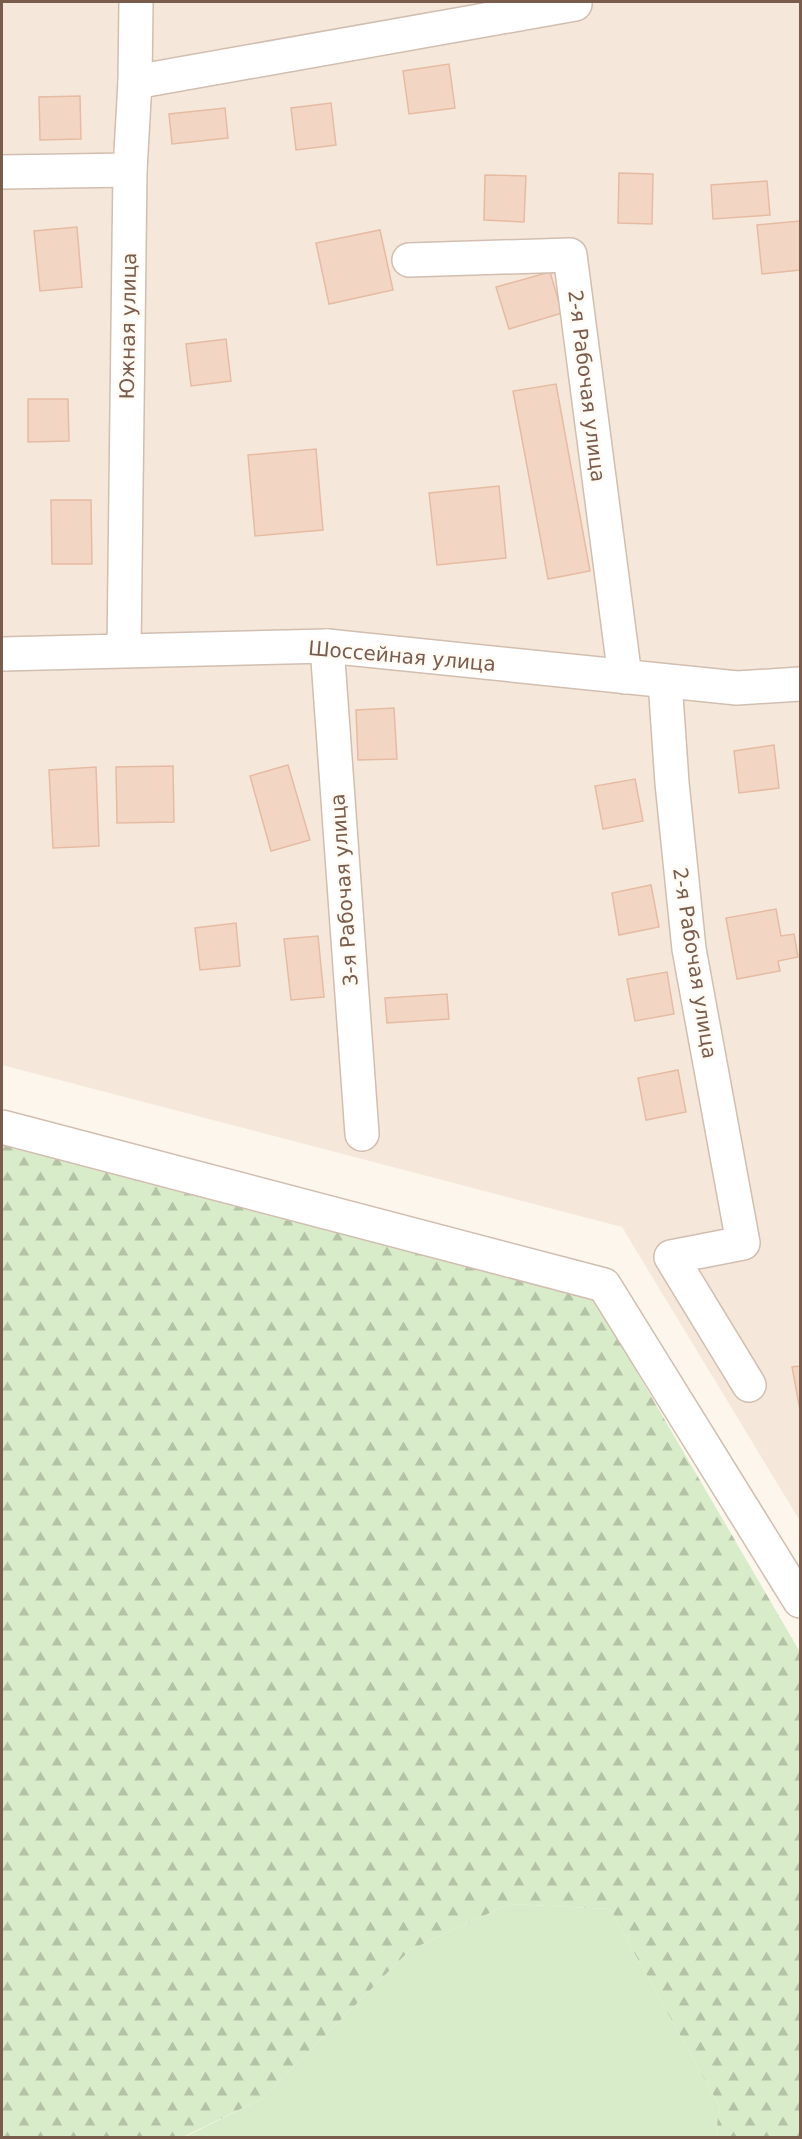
<svg xmlns="http://www.w3.org/2000/svg" width="802" height="2139" font-family="'DejaVu Sans',sans-serif">
<defs>
<pattern id="forest-firs" width="22" height="20" patternUnits="userSpaceOnUse" patternTransform="scale(1.5)"><rect width="22" height="20" fill="#d8ecc9"/><path d="M5 1l3.5 6h-7zM16 11l3.5 6h-7z" fill="#b4c2a5"/></pattern>
</defs>
<rect width="100%" height="100%" fill="#fdf6ec"/>
<path fill="#f5e8da" d="M2 2H800V1521L622 1227 2 1065Z"/>
<path fill="#d8ecc9" d="M509 1904 610 1909 719 2105 716 2137 183 2138 263 2098 410 1950Z"/>
<path fill="url(#forest-firs)" d="M2 1140 592 1295 800 1652V2137H716L719 2105 610 1909 509 1904 410 1950 263 2098 183 2137H2Z"/>
<g fill="#f3d5c3" stroke="#e6bba3" stroke-width="1.5">
<path d="M449 64 455 108 409 114 403 71Z"/>
<path d="M80 96 81 139 40 140 39 97Z"/>
<path d="M331 103 336 145 296 150 291 108Z"/>
<path d="M225 108 228 138 172 144 169 114Z"/>
<path d="M619 173 653 174 652 224 618 223Z"/>
<path d="M485 175 526 176 524 222 484 220Z"/>
<path d="M767 181 770 215 713 219 711 185Z"/>
<path d="M800 221V270L762 274 757 225Z"/>
<path d="M77 227 82 287 40 291 34 231Z"/>
<path d="M380 230 393 290 329 304 316 243Z"/>
<path d="M550 272 562 313 509 329 496 287Z"/>
<path d="M226 339 231 381 191 386 186 344Z"/>
<path d="M556 384 590 571 548 579 513 391Z"/>
<path d="M28 399H68L69 441 28 442Z"/>
<path d="M316 449 323 530 255 536 248 455Z"/>
<path d="M499 486 506 558 437 565 429 493Z"/>
<path d="M51 500H91L92 564H52Z"/>
<path d="M394 708 397 759 358 760 356 710Z"/>
<path d="M774 745 779 788 739 793 734 751Z"/>
<path d="M288 765 310 840 271 851 250 776Z"/>
<path d="M173 766 174 822 117 823 116 767Z"/>
<path d="M96 767 99 846 53 848 49 770Z"/>
<path d="M635 779 643 821 603 829 595 786Z"/>
<path d="M651 885 659 927 619 935 612 893Z"/>
<path d="M776 909 781 936 794 934 798 957 778 961 780 971 737 979 726 918Z"/>
<path d="M236 923 240 966 200 970 195 928Z"/>
<path d="M318 936 324 997 291 1000 284 939Z"/>
<path d="M667 972 674 1014 635 1021 627 979Z"/>
<path d="M447 994 449 1019 387 1023 385 998Z"/>
<path d="M678 1070 686 1112 646 1120 638 1078Z"/>
<path d="M800 1366V1410L792 1367Z"/>
</g>
<g fill="none" stroke-linecap="round" stroke-linejoin="round">
<defs>
<g id="minor">
<path d="M135 82 575 4"/>
<path d="M2 172 130 170"/>
<path d="M409 260 570 255 625 677"/>
<path d="M327 646 362 1134"/>
<path d="M124 650 130 170 135 82 136 2"/>
<path d="M2 654 327 646 737 688 800 684"/>
<path d="M665 681 672 783 689 949 743 1243 671 1257 749 1385"/>
<path d="M2 1127 604 1285 800 1601"/>
</g>
</defs>
<use href="#minor" stroke="#d1beb0" stroke-width="36"/>
<use href="#minor" stroke="#fff" stroke-width="33"/>
</g>
<g text-anchor="middle" dominant-baseline="central" stroke-width="5" stroke-linejoin="round" paint-order="stroke">
<g font-size="20" fill="#7a5c4d" stroke="#fffaf3">
<text transform="translate(128 326) rotate(-89)">Южная улица</text>
<text transform="translate(587 386) rotate(83)">2-я Рабочая улица</text>
<text transform="translate(402 656) rotate(5)">Шоссейная улица</text>
<text transform="translate(344 890) rotate(-94)">3-я Рабочая улица</text>
<text transform="translate(695 963) rotate(81)">2-я Рабочая улица</text>
</g>
</g>
<rect width="802" height="2139" fill="none" stroke="#7a5c4d" stroke-width="6"/>
</svg>
